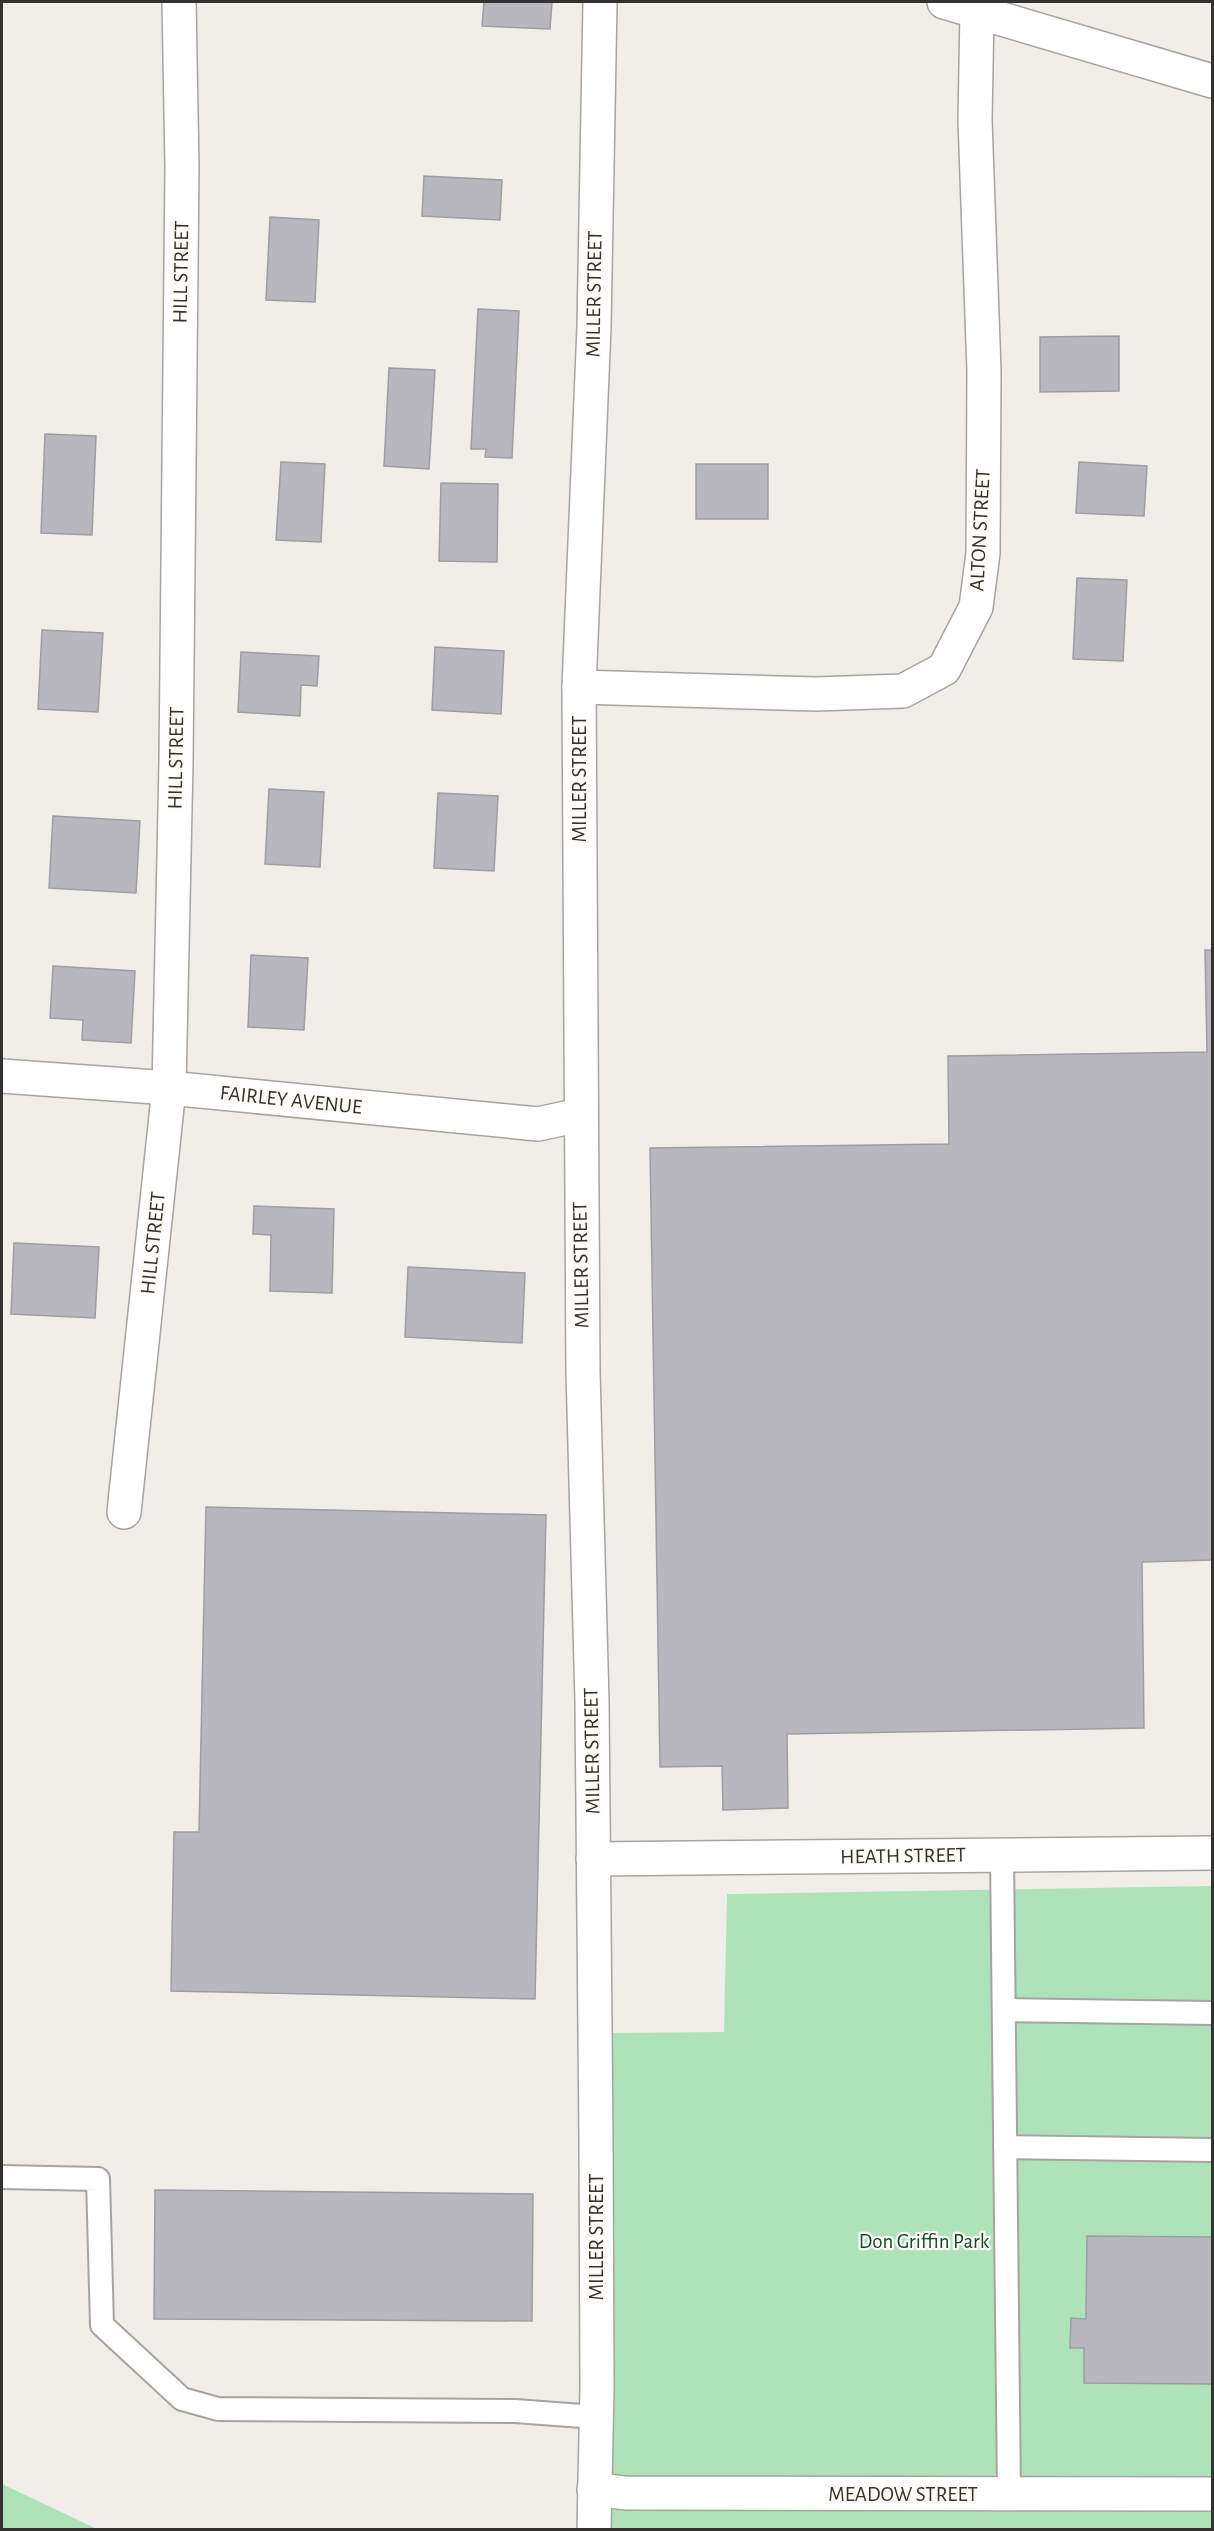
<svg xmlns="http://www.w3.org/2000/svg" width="1214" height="2531" font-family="'Alegreya Sans',sans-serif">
<rect width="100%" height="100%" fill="#f1eee9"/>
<g fill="#aee3b9">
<path d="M1212 1886V2529L608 2530 612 2033 724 2032 727 1894Z"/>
<path d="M2 2484 97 2529H2Z"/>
</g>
<g fill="#b7b7bd" stroke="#9d9ea3" stroke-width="1.5">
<path d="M484 2H552L550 29 482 26Z"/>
<path d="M424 176 502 180 500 220 422 216Z"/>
<path d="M270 217 319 220 315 302 266 300Z"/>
<path d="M478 309 519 311 512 458 485 457 486 449H471Z"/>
<path d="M1119 336V391L1040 392V337Z"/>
<path d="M389 368 435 370 429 469 384 466Z"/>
<path d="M45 434 96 436 92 535 41 533Z"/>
<path d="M281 462 325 464 321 542 276 540Z"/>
<path d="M1079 462 1147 466 1144 516 1076 513Z"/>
<rect x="696" y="464" width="72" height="55"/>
<path d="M441 483 498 484 497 562 439 561Z"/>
<path d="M1077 578 1127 580 1123 661 1073 659Z"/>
<path d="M42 630 103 633 98 712 38 709Z"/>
<path d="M435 647 504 651 501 714 432 710Z"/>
<path d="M241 652 319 656 317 686 301 685 300 716 238 712Z"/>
<path d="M269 789 324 792 320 867 265 864Z"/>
<path d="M438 793 498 796 494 871 434 868Z"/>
<path d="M53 816 140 821 136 893 49 888Z"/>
<path d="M1205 950H1212V1560L1142 1562 1144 1728 787 1734 788 1808 723 1810 722 1766 660 1767 650 1148 949 1144 948 1056 1207 1052Z"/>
<path d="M251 955 308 958 304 1030 248 1027Z"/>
<path d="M53 966 135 971 131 1043 82 1040 83 1020 50 1018Z"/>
<path d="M254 1206 334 1209 332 1293 270 1291 271 1235 253 1234Z"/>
<path d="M14 1243 99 1247 95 1318 11 1314Z"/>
<path d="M408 1267 525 1273 522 1343 405 1337Z"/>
<path d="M206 1507 546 1515 535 1999 171 1991 174 1832H199Z"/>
<path d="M155 2190 533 2194 532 2321 154 2319Z"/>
<path d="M1087 2236 1212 2237V2384L1084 2383V2348H1070L1071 2318 1086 2319Z"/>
</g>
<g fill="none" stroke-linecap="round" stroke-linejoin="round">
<defs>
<g id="lane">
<path d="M1002 1855 1009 2494"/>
<path d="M1004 2010 1212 2013"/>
<path d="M1005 2147 1212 2150"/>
<path d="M2 2177 98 2179 102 2325 182 2399 218 2409 515 2411 596 2417"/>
</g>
<g id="street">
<path d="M579 687 816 694 903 691 944 669 976 607 983 553 984 371 975 120 977 12"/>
<path d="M2 1076 169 1088 538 1124 580 1115"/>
<path d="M124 1512 169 1088 176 762 182 167 179 2"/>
<path d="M593 1859 1212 1853"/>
<path d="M594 2489 625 2493 1212 2494"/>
<path d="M594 2530 597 2388 596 2141 592 1701 583 1372 579 687 594 327 600 2"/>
</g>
<path id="secondary" d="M944 2 1212 81"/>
</defs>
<use href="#lane" stroke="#a7a4a0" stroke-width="26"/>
<use href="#street" stroke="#a7a4a0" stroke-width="36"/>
<use href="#secondary" stroke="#a7a4a0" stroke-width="36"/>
<use href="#lane" stroke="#fff" stroke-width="22"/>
<use href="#street" stroke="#fff" stroke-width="33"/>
<use href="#secondary" stroke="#fff" stroke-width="33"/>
</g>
<g text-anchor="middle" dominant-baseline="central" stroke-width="4.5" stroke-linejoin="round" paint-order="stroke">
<g font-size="21" fill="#333230" stroke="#fffbf6">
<text transform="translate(181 272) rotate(-89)">HILL STREET</text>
<text transform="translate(594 294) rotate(-89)">MILLER STREET</text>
<text transform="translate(980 530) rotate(-87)">ALTON STREET</text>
<text transform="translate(176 758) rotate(-89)">HILL STREET</text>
<text transform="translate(579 779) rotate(-90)">MILLER STREET</text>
<text transform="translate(291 1100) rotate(6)">FAIRLEY AVENUE</text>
<text transform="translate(153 1243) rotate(-84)">HILL STREET</text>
<text transform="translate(581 1265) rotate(-91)">MILLER STREET</text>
<text transform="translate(592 1751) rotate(-91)">MILLER STREET</text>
<text transform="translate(903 1856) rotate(-1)">HEATH STREET</text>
<text transform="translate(596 2237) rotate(-90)">MILLER STREET</text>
<text x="903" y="2494">MEADOW STREET</text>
</g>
<g font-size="21" fill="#0f4e26" stroke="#fffbf6">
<text x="924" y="2241">Don Griffin Park</text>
</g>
</g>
<rect width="1214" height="2531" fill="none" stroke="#333230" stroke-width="6"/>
</svg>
